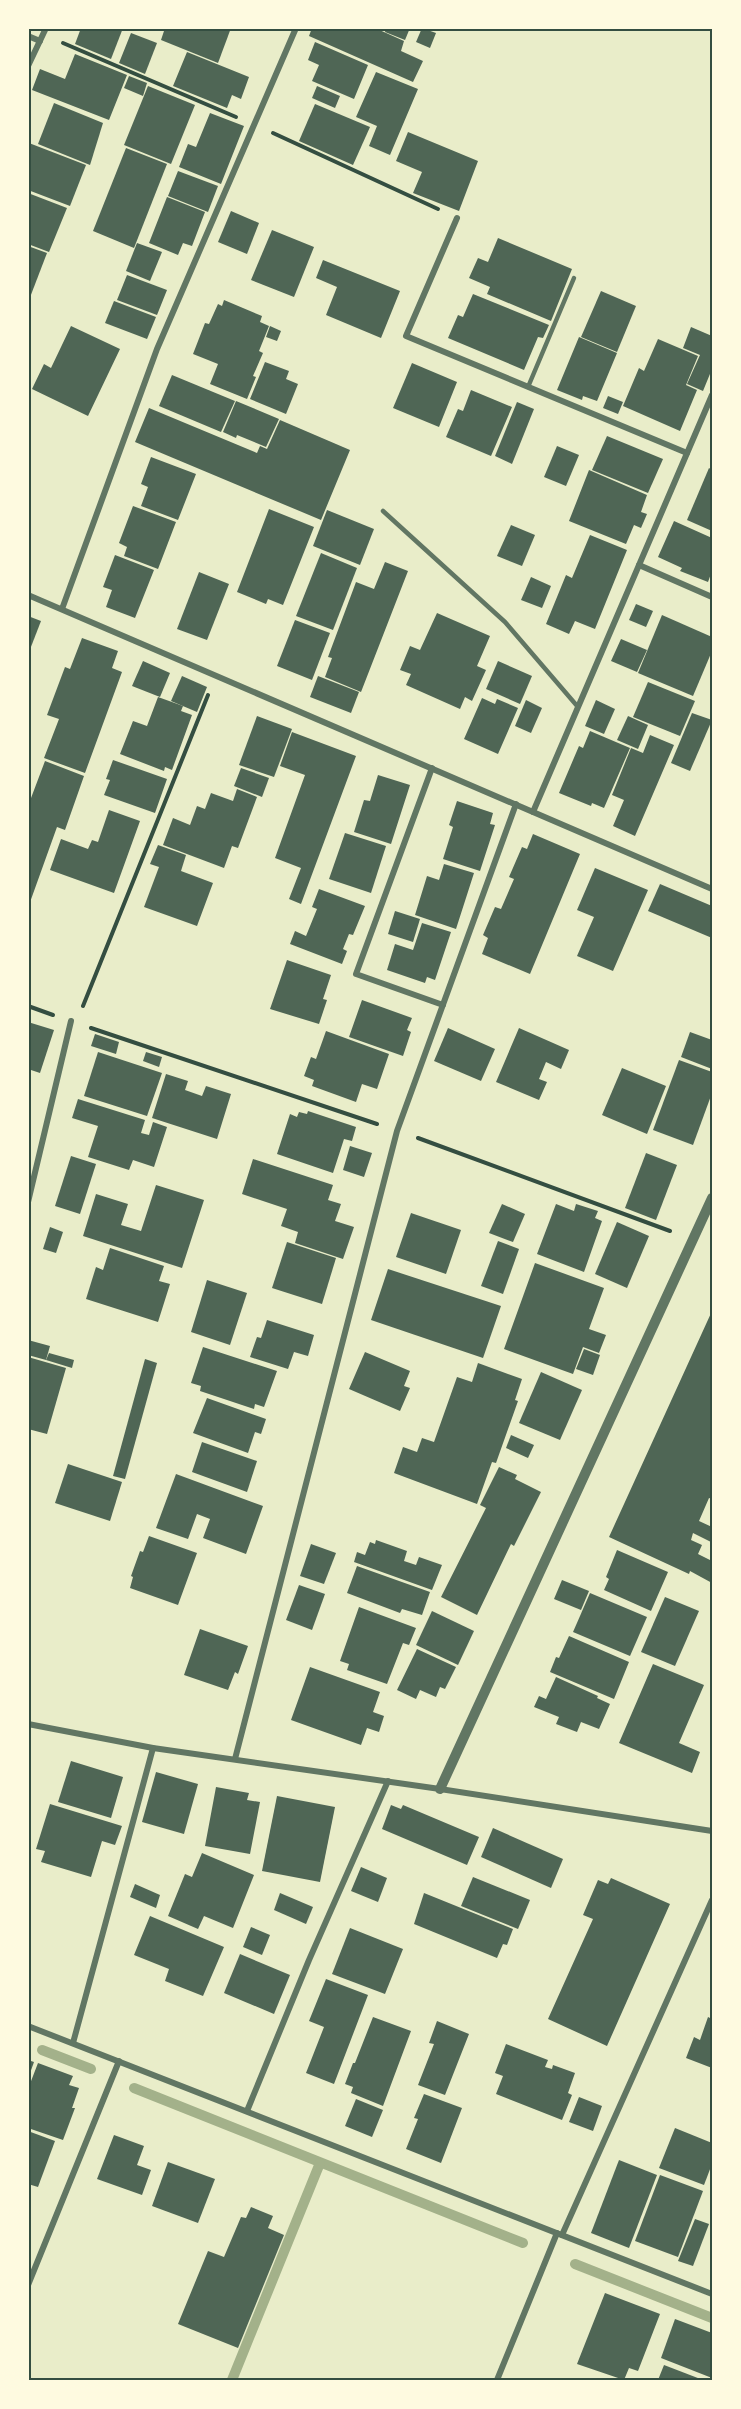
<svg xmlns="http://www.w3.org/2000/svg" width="741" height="2409" font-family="'Archivo Narrow',sans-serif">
<rect width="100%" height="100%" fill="#e9edc9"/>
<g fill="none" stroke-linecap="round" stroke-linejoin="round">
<g stroke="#a3b18a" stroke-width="10">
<path d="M42 2050 91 2069"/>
<path d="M134 2088 523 2243"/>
<path d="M575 2264 712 2318"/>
<path d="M232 2380 320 2163"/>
</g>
</g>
<g fill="#4f6655">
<path d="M81 28H123L111 59 75 44Z"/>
<path d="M165 28H231L218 63 161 40Z"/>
<path d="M312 28H375L404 41 401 51 423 61 413 82 309 36Z"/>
<path d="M386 28H410L405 40 385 32Z"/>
<path d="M422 28 436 33 430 48 416 42Z"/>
<path d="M131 33 157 43 145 74 119 63Z"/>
<path d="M315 42 368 65 354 99 312 81 319 65 308 60Z"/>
<path d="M187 52 249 77 241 99 232 95 227 108 173 86Z"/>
<path d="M75 54 127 75 109 120 32 90 40 69 65 79Z"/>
<path d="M376 72 418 89 390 155 369 146 377 126 356 117Z"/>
<path d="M129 76 147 83 143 96 124 88Z"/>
<path d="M148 86 195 105 171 164 124 145Z"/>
<path d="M317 86 340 96 335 108 312 98Z"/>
<path d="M54 103 103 123 90 165 38 144Z"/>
<path d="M315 104 370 127 353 165 299 141Z"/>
<path d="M210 113 244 126 221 184 179 167 188 144 196 147Z"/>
<path d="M408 132 478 161 459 211 413 193 422 172 396 161Z"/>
<path d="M29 143 86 165 70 206 28 190Z"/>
<path d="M126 148 167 164 134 248 93 231Z"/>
<path d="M178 171 218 186 208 212 168 196Z"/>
<path d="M28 193 67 208 49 252 28 244Z"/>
<path d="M167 197 205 212 192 246 183 243 178 255 149 243Z"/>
<path d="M231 211 259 223 247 254 218 242Z"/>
<path d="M272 230 314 247 294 297 251 280Z"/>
<path d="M498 238 572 269 551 321 487 294 490 287 469 278 478 258 488 262Z"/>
<path d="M137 243 162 252 150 281 126 271Z"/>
<path d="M28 246 47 253 29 300H28Z"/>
<path d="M323 260 400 291 381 338 326 315 337 287 316 278Z"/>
<path d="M127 275 167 290 157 315 117 300Z"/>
<path d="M601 291 636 306 617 352 581 337Z"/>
<path d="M473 294 549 325 543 338 538 337 524 370 448 338 458 315 463 317Z"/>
<path d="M224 300 262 316 260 322 269 326 259 351 263 353 253 376 256 377 247 399 210 384 218 364 193 354 205 323 209 324 218 304 222 306Z"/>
<path d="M114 301 156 317 147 339 105 323Z"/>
<path d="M71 326 120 349 88 416 32 389 44 364 51 368Z"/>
<path d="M270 326 281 331 277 341 266 337Z"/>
<path d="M691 327 712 336V369L703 391 687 384 700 355 683 348Z"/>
<path d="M579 337 617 353 597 401 583 396 582 400 557 390Z"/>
<path d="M658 339 698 356 686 385 697 390 680 431 623 406 639 368 644 371Z"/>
<path d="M265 362 289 371 286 379 298 384 286 414 250 399Z"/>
<path d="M412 363 457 382 439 427 393 408Z"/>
<path d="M172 375 235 401 221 432 159 406Z"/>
<path d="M471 390 512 407 491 456 446 437 458 409 463 411Z"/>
<path d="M608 396 623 402 618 414 603 408Z"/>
<path d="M236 401 279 419 266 447 237 435 236 438 223 432Z"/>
<path d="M517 402 534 409 512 464 495 456Z"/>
<path d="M149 408 257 453 260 446 267 449 280 420 350 450 321 520 135 442Z"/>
<path d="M607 436 663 459 648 493 592 470Z"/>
<path d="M557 446 579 455 566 486 544 477Z"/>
<path d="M151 457 196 474 178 520 141 506 148 487 141 484Z"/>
<path d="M709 468 712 470V531L687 520Z"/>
<path d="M589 470 647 495 641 512 647 514 641 528 634 525 626 544 569 521Z"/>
<path d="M133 506 176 522 158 569 124 556 127 547 119 543Z"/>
<path d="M269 509 314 527 283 605 268 599 266 604 237 592Z"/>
<path d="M327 510 374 529 360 565 313 546Z"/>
<path d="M674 521 712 538V571L708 582 680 571 682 568 658 557Z"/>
<path d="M511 525 535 535 522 566 497 556Z"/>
<path d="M590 535 627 550 595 629 575 621 569 634 546 624 566 575 572 578Z"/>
<path d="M321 553 357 568 333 630 296 616Z"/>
<path d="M115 555 154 570 135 618 106 607 112 590 103 587Z"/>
<path d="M385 562 408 571 361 692 325 677 332 658 328 657 356 582 374 589Z"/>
<path d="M199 572 229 584 207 640 177 629Z"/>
<path d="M531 577 551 586 542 608 521 600Z"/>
<path d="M636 604 653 611 646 627 629 620Z"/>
<path d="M437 613 490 636 477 666 486 670 472 701 465 697 460 709 406 685 411 674 400 670 410 646 420 650Z"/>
<path d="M662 615 712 637V651L693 696 638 673Z"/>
<path d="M28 616 41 621 29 652H28Z"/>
<path d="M295 620 330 633 312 680 277 666Z"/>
<path d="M82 638 118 651 112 668 122 672 85 773 44 758 59 719 47 715 65 667 70 669Z"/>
<path d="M621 639 647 650 637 672 611 661Z"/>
<path d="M143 661 170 673 160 697 132 686Z"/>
<path d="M498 661 532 676 520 704 486 689Z"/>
<path d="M182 676 207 687 197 712 171 701Z"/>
<path d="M318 676 359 692 351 713 310 697Z"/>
<path d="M648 682 695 701 680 736 633 717Z"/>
<path d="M158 697 183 706 181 711 192 715 172 770 165 767 164 771 120 754 133 721 147 726Z"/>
<path d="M482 698 495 704 497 699 518 708 498 754 464 739Z"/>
<path d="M526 700 542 708 531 733 515 726Z"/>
<path d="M596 700 615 709 604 734 585 726Z"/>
<path d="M692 713 712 720 690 771 671 763Z"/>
<path d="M257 716 292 729 274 777 239 765Z"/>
<path d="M628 716 648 725 638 749 617 740Z"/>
<path d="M590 731 630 748 604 808 592 803 591 806 559 793 579 746 583 748Z"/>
<path d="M292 732 356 756 301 904 289 899 301 868 275 858 305 775 280 766Z"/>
<path d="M650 735 674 745 635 836 613 826 624 800 612 795 631 748 643 753Z"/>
<path d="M113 760 167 779 155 813 104 795 110 780 106 779Z"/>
<path d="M45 761 84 776 65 830 57 827 29 905 28 806Z"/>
<path d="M241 768 269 778 262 797 234 786Z"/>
<path d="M378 775 410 785 391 844 354 832 364 800 370 801Z"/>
<path d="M237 789 257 797 238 848 232 846 224 868 163 845 173 818 190 825 197 806 205 809 211 793 233 801Z"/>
<path d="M457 801 493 813 490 824 495 825 480 871 443 859 453 827 449 825Z"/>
<path d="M109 810 140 821 114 893 50 870 61 839 88 849 92 840 98 842Z"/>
<path d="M345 833 386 846 371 893 329 879Z"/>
<path d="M533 834 580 854 530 974 482 954 488 938 483 935 495 907 501 909 514 879 509 877 522 847 527 849Z"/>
<path d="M158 845 186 855 181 871 213 883 197 926 144 907 159 867 150 864Z"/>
<path d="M444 864 474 873 456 929 415 915 427 876 439 880Z"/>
<path d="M595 868 648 890 613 971 577 956 594 917 577 910Z"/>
<path d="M660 884 712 906V938L648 911Z"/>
<path d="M319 889 365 906 353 935 349 934 343 949 347 951 342 964 290 944 295 931 306 936 317 909 312 907Z"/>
<path d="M395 911 420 919 413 942 388 934Z"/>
<path d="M422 923 451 932 435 980 427 977 425 983 387 970 395 944 413 950Z"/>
<path d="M287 960 331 975 323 999 327 1000 319 1024 270 1009Z"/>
<path d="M362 1000 412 1018 407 1030 411 1032 403 1056 349 1037Z"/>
<path d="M28 1022 54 1030 40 1073 28 1069Z"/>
<path d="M448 1028 495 1049 481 1081 434 1061Z"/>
<path d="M519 1028 569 1050 561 1069 546 1062 539 1079 547 1082 539 1100 496 1082Z"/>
<path d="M326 1031 389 1054 377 1089 362 1084 356 1102 312 1086 314 1080 304 1076 311 1057 316 1059Z"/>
<path d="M690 1032 712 1040V1069L681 1057Z"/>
<path d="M95 1034 119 1042 116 1054 91 1046Z"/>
<path d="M98 1052 162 1073 147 1116 84 1096Z"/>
<path d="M146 1052 162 1057 159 1067 143 1061Z"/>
<path d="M679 1060 712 1072V1093L693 1145 653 1130Z"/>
<path d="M622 1068 666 1086 647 1134 602 1115Z"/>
<path d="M166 1074 188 1081 185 1090 202 1096 206 1086 231 1094 217 1139 152 1118Z"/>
<path d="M78 1099 145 1120 141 1133 149 1135 153 1122 167 1127 154 1167 133 1160 129 1170 88 1157 98 1126 72 1118Z"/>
<path d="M308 1111 356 1127 352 1141 344 1139 333 1173 277 1154 290 1114 297 1117 299 1112 307 1114Z"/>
<path d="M350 1146 372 1153 364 1177 343 1170Z"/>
<path d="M646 1153 677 1165 656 1220 625 1208Z"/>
<path d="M71 1156 96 1164 80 1214 55 1206Z"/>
<path d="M253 1159 333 1185 328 1200 341 1204 335 1221 354 1227 343 1259 295 1243 298 1232 281 1226 287 1209 242 1194Z"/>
<path d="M156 1185 204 1200 182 1268 83 1236 96 1194 128 1204 121 1225 141 1231Z"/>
<path d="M502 1204 525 1214 513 1242 489 1233Z"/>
<path d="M556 1204 574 1211 576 1204 598 1211 595 1218 602 1221 584 1272 537 1254Z"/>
<path d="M411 1213 461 1230 446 1274 396 1257Z"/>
<path d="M617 1222 649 1236 627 1288 595 1274Z"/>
<path d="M50 1227 63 1232 56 1253 43 1249Z"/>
<path d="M498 1241 519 1249 503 1294 481 1286Z"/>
<path d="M287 1242 336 1258 322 1304 272 1288Z"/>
<path d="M110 1248 164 1266 159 1281 170 1284 158 1322 86 1299 96 1267 103 1270Z"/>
<path d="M535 1263 604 1288 589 1329 606 1335 599 1353 583 1347 573 1374 504 1349Z"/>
<path d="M388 1269 501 1306 483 1358 371 1320Z"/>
<path d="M207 1280 247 1293 230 1345 191 1332Z"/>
<path d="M712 1311V1499L709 1498 699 1521 712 1527V1539L711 1542 693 1533 691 1540 702 1545 698 1554 712 1561V1583L690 1571 689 1574 609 1537Z"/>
<path d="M267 1320 314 1335 308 1356 294 1352 288 1369 250 1357 257 1337 261 1338Z"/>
<path d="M28 1340 50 1346 46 1360 28 1355Z"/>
<path d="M203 1347 277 1371 264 1407 255 1404 254 1409 200 1391 201 1386 191 1383Z"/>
<path d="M584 1349 600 1355 593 1375 576 1369Z"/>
<path d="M365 1352 410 1371 404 1386 410 1388 400 1411 349 1389Z"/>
<path d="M49 1353 74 1360 72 1368 46 1360Z"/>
<path d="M28 1357 66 1368 47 1434 28 1429Z"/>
<path d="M145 1359 157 1363 125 1479 113 1476Z"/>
<path d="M478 1363 522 1379 515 1400 518 1401 496 1463 492 1462 477 1504 394 1473 403 1447 417 1452 422 1438 434 1442 457 1377 472 1382Z"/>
<path d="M541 1372 582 1390 560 1440 519 1423Z"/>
<path d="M207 1398 266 1419 261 1434 255 1432 248 1453 193 1433Z"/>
<path d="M511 1435 534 1445 528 1458 506 1448Z"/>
<path d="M202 1442 257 1461 247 1492 192 1472Z"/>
<path d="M68 1464 122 1482 110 1521 55 1503Z"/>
<path d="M499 1467 517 1475 515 1479 541 1492 514 1546 511 1544 477 1615 441 1597 486 1508 480 1505Z"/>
<path d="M176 1474 263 1506 246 1554 203 1538 210 1519 197 1514 188 1539 156 1528Z"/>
<path d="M149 1536 197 1553 178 1605 130 1588 133 1577 131 1576 140 1551 143 1552Z"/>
<path d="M376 1540 407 1551 404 1561 416 1565 419 1557 442 1565 432 1590 354 1562 357 1552 365 1555 370 1542 375 1544Z"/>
<path d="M311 1544 336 1553 324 1584 300 1576Z"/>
<path d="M617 1550 668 1572 651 1611 604 1590 609 1579 606 1577Z"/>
<path d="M357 1566 430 1592 422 1615 402 1609 400 1613 347 1593Z"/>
<path d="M562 1580 589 1591 581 1610 554 1599Z"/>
<path d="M299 1585 325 1594 312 1630 286 1620Z"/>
<path d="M590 1593 647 1617 630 1656 573 1632Z"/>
<path d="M665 1597 699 1611 675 1666 641 1652Z"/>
<path d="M359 1607 416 1628 409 1645 403 1643 387 1684 347 1670 349 1664 340 1661Z"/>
<path d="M432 1611 474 1631 458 1665 416 1645Z"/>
<path d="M200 1629 248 1646 238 1674 235 1672 228 1690 184 1675Z"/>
<path d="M569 1636 629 1662 614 1699 550 1672 556 1657 559 1658Z"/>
<path d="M417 1649 456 1667 445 1689 440 1687 436 1697 420 1690 416 1699 397 1690Z"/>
<path d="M653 1664 704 1685 679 1743 700 1752 692 1773 619 1743Z"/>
<path d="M310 1667 380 1692 373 1712 384 1716 379 1732 367 1728 361 1745 291 1720Z"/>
<path d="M556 1677 598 1696 597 1698 610 1704 599 1729 581 1722 577 1732 556 1724 559 1717 534 1707 539 1696 546 1699Z"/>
<path d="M71 1761 123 1777 111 1818 58 1802Z"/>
<path d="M156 1772 198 1784 184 1834 142 1822Z"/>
<path d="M216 1787 249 1793 247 1800 260 1802 250 1854 205 1846Z"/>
<path d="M277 1796 335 1807 320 1882 262 1871Z"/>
<path d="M50 1804 122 1826 115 1845 102 1841 91 1877 41 1862 45 1851 36 1849Z"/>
<path d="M391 1805 401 1809 403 1805 479 1837 467 1865 382 1829Z"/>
<path d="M493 1828 563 1859 551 1888 481 1857Z"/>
<path d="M202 1853 254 1875 233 1928 204 1916 198 1929 168 1916 185 1874 192 1877Z"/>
<path d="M361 1867 387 1878 378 1902 351 1891Z"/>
<path d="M473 1877 530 1900 518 1929 461 1906Z"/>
<path d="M611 1878 670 1904 607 2046 548 2019 593 1919 583 1915 598 1880 608 1884Z"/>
<path d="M135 1884 160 1895 156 1908 130 1897Z"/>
<path d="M280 1893 313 1907 306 1924 274 1910Z"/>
<path d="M424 1893 513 1929 507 1945 503 1944 497 1958 414 1924Z"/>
<path d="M150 1916 224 1947 203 1996 165 1981 169 1969 134 1955Z"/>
<path d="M251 1927 270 1935 262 1955 243 1947Z"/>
<path d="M350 1928 403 1949 385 1994 332 1974Z"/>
<path d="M240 1954 290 1975 274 2014 224 1993Z"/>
<path d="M326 1979 368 1995 334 2084 306 2073 324 2027 309 2021Z"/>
<path d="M373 2017 411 2031 383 2106 351 2093 353 2087 345 2084 353 2063H355Z"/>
<path d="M708 2017 712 2019V2068L686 2058 694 2037 700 2040Z"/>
<path d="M437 2021 469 2034 445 2095 418 2085 434 2044 429 2043Z"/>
<path d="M506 2044 548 2060 545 2067 552 2069 553 2065 575 2073 568 2093 572 2095 562 2120 496 2094 503 2076 495 2073Z"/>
<path d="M28 2060 34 2062 29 2076H28Z"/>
<path d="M38 2063 73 2076 69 2085 79 2088 72 2108H75L63 2140 28 2128V2089Z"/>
<path d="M424 2094 462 2108 441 2163 406 2149 418 2119 414 2118Z"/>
<path d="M579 2097 602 2106 593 2131 569 2122Z"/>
<path d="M356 2099 383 2110 372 2137 345 2126Z"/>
<path d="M675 2128 712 2143V2164L704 2185 659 2168Z"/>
<path d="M28 2131 55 2141 38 2187 28 2184Z"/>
<path d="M114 2135 144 2146 137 2165 151 2170 142 2195 97 2179Z"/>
<path d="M619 2160 657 2175 629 2248 591 2233Z"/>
<path d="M168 2162 215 2179 198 2223 152 2206Z"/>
<path d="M660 2175 703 2191 678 2257 635 2241Z"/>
<path d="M251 2207 273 2216 268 2228 284 2235 238 2348 178 2324 208 2251 224 2257 241 2217 246 2218Z"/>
<path d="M695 2219 709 2224 693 2266 678 2261Z"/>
<path d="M605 2293 660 2314 638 2371 629 2368 624 2380 577 2364Z"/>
<path d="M675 2319 712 2333V2378L661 2358Z"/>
<path d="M664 2365 703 2380H658Z"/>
</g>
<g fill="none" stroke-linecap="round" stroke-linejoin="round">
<g stroke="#344e41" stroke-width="4">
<path d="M63 43 236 117"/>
<path d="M273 133 438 209"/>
<path d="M28 1006 53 1015"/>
<path d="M83 1006 208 695"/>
<path d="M91 1028 377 1124"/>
<path d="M418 1138 670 1231"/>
</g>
<g stroke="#617663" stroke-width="4.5">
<path d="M528 387 574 278"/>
<path d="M383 511 505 622 578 707"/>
</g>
<g stroke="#617663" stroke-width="6">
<path d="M28 36 40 41"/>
<path d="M28 66 46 28"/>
<path d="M457 218 406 336 687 453"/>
<path d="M639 565 712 597"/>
<path d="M28 595 712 889"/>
<path d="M62 609 157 349 296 28"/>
<path d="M432 768 356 974 443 1005"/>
<path d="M533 812 712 395"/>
<path d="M28 1202 71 1021"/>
<path d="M28 1724 153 1748 440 1789 712 1831"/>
<path d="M235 1759 397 1131 516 804"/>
<path d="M28 2026 712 2294"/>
<path d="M73 2043 153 1748"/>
<path d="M247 2111 309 1960 388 1781"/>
<path d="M562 2235 712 1900"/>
<path d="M28 2285 119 2061"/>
<path d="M497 2380 557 2233"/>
</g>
<path stroke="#617663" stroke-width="10" d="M440 1789 712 1198"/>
</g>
<rect width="741" height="2409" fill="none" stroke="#fefae0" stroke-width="60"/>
<rect x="30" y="30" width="681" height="2349" fill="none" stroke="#344e41" stroke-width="2"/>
</svg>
